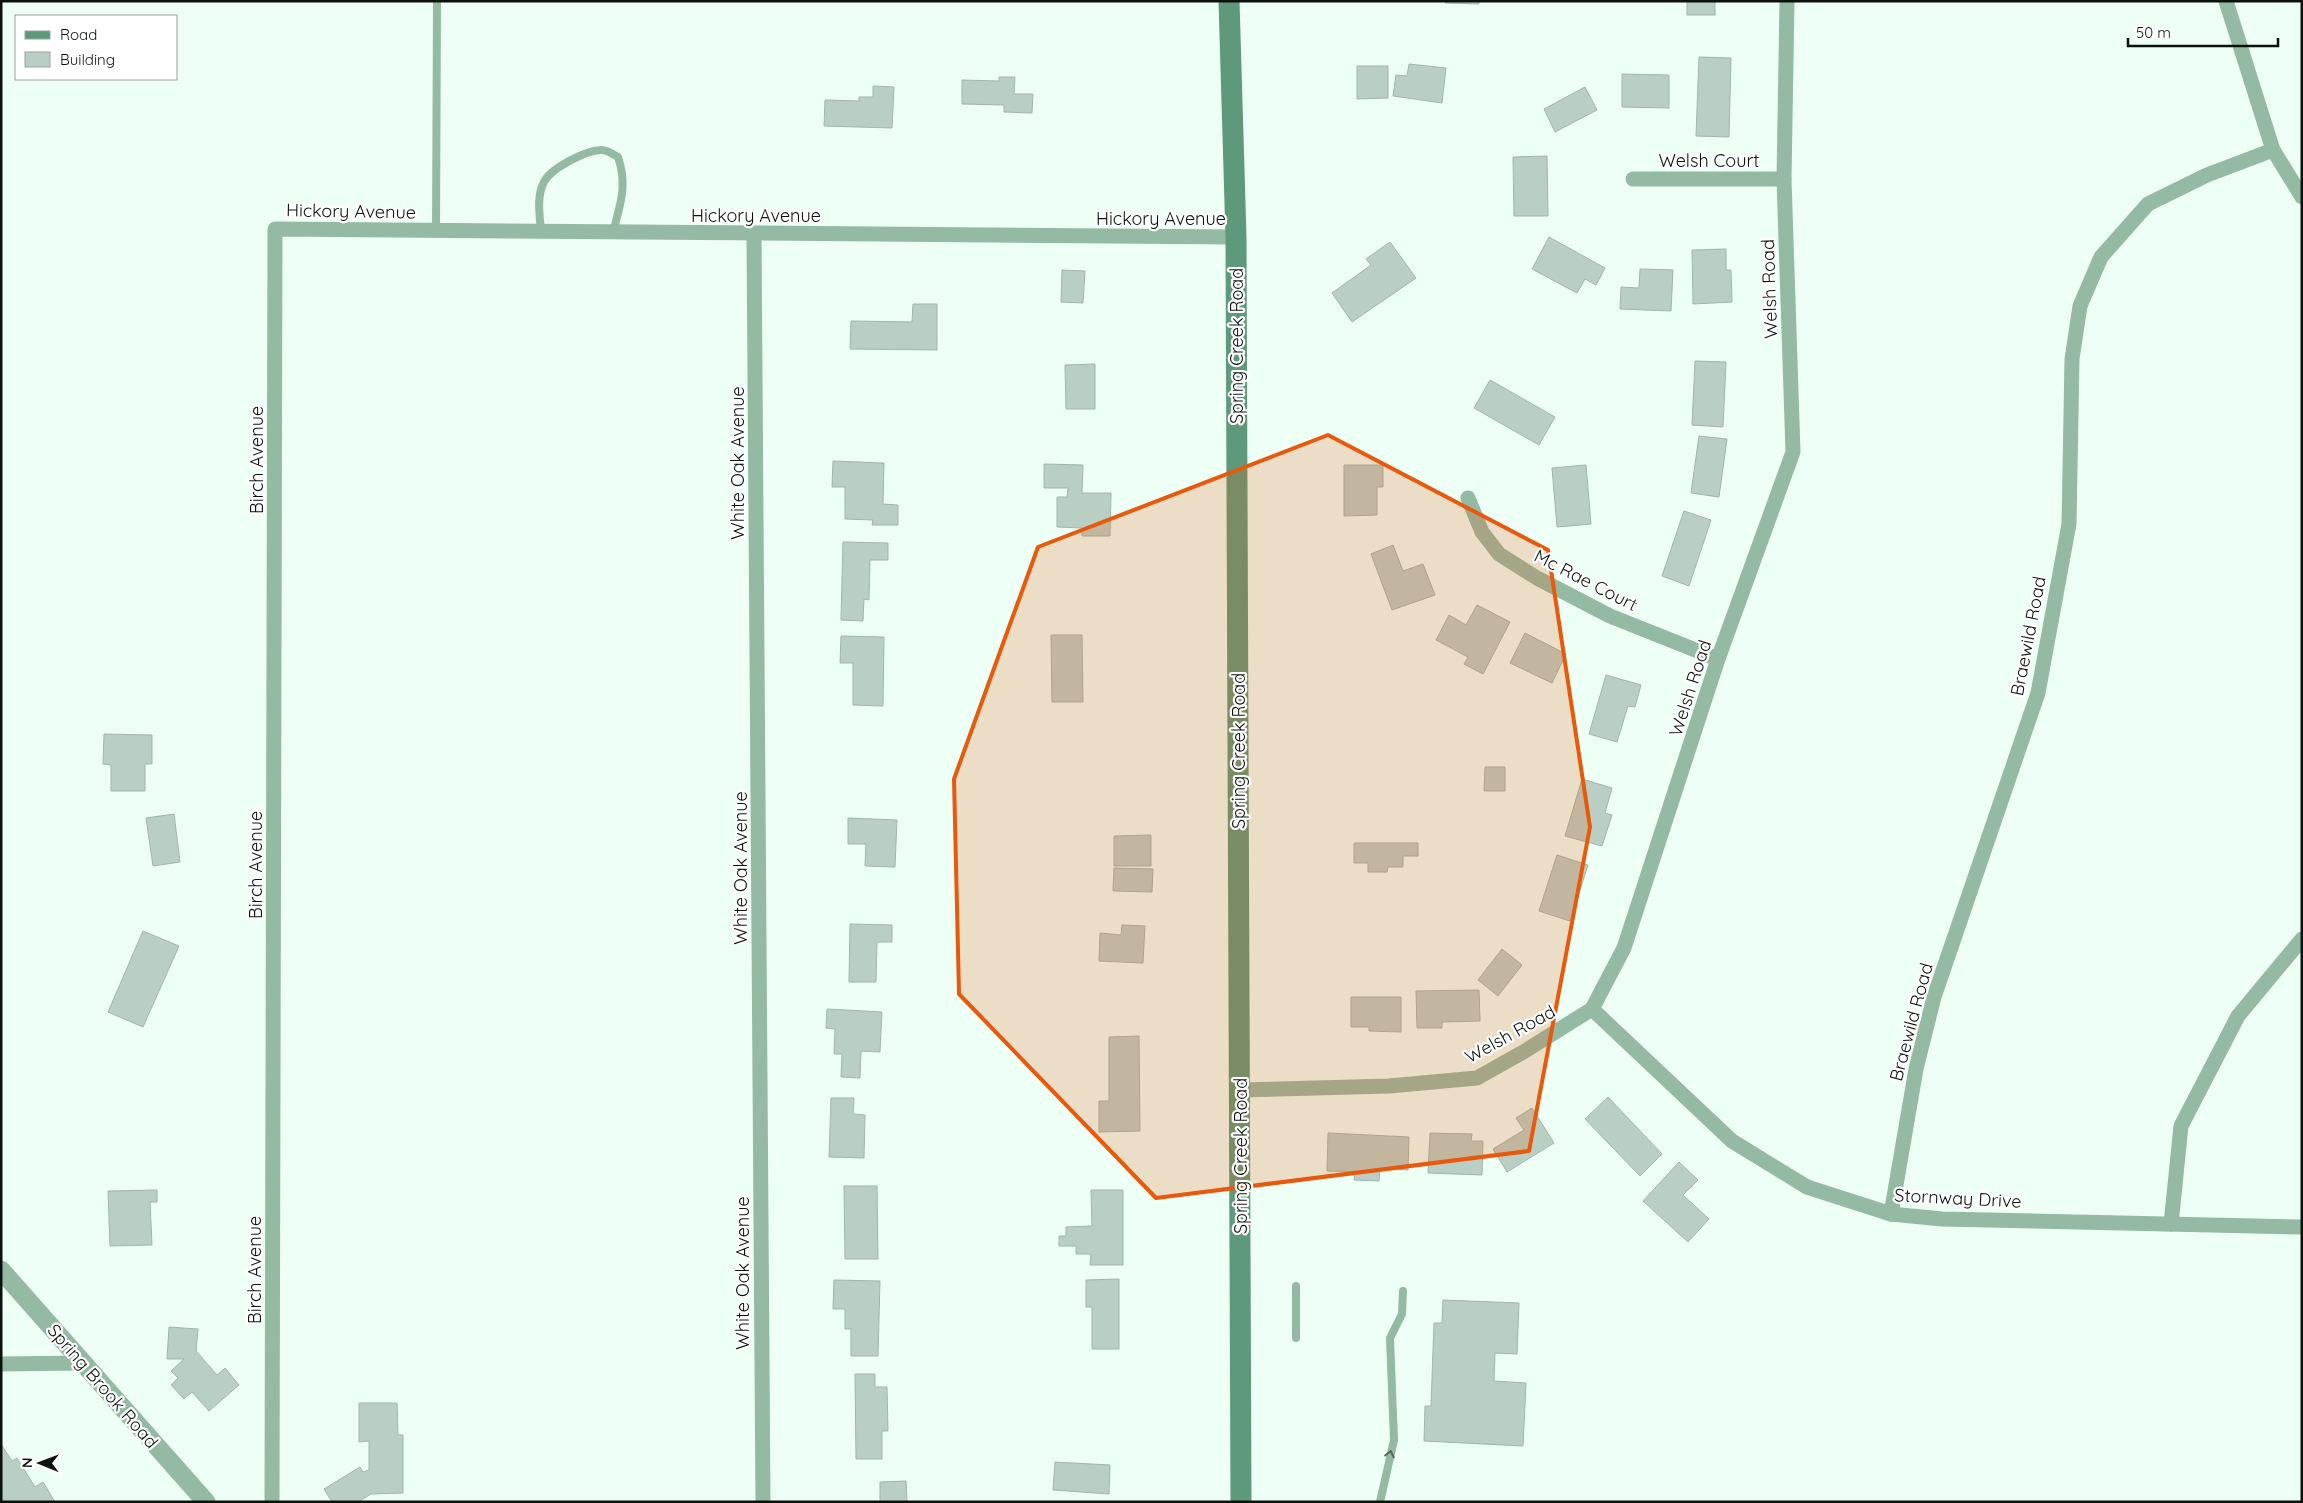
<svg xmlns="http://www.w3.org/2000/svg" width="2303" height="1503" font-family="Quicksand,sans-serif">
<rect width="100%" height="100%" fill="#eefff5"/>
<g fill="#bacfc3" stroke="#a1b5aa">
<path d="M1445 1H1479V4L1445 3Z"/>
<rect x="1687" y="1" width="28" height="14"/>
<path d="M1699 57 1731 58 1729 137 1696 136Z"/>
<path d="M1409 64 1446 68 1442 103 1393 96 1396 75 1407 76Z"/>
<path d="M1357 66H1388V98L1357 99Z"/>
<path d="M1622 74 1669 75V108L1622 107Z"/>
<path d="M999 77H1015L1014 94H1033L1032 113 1004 112V105L962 104V80L999 81Z"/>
<path d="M873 86 894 87 892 128 824 126 825 100 859 101V97H873Z"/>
<path d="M1585 87 1597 110 1555 132 1544 109Z"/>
<path d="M1547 156 1548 216H1514L1513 157Z"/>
<path d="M1549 237 1605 268 1596 285 1585 279 1577 293 1532 269Z"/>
<path d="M1390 242 1416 278 1352 322 1332 293 1371 265 1366 259Z"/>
<path d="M1726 249V270H1731L1732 302 1693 304 1692 250Z"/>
<path d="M1640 269 1673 270 1671 311 1620 309 1621 287 1639 288Z"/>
<path d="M1062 270 1085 271 1083 303 1061 302Z"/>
<path d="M913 304H937V350L850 349 851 321 912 322Z"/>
<path d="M1695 361 1726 362 1723 427 1692 425Z"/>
<path d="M1095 364V409H1066L1065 365Z"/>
<path d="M1490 380 1555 417 1539 445 1474 408Z"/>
<path d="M1699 436 1727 439 1719 497 1691 493Z"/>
<path d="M833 461 884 463 883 504 898 505V525H872L873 520 845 519V487H832Z"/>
<path d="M1044 464 1083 465 1082 493H1111L1110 536H1082V528L1057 527V497H1067L1068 488H1044Z"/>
<path d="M1344 465H1383V487H1377V515L1344 516Z"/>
<path d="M1586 465 1591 524 1557 527 1552 468Z"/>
<path d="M1684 511 1711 520 1689 586 1662 576Z"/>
<path d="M843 542 888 543V560H870L869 600 864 599 863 621 841 620Z"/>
<path d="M1393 545 1403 571 1423 564 1435 595 1392 610 1371 554Z"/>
<path d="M1477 605 1510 622 1483 674 1464 664 1468 657 1436 640 1449 615 1466 625Z"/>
<path d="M1525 633 1566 654 1552 683 1510 663Z"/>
<path d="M1051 635H1082L1083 702H1052Z"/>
<path d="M841 636 884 637 883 706 853 705V663H840Z"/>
<path d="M1606 675 1641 685 1635 707 1628 706 1617 742 1589 734Z"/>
<path d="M104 734 152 735V764H145V791H111V765L103 764Z"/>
<path d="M1485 767H1505V791H1484Z"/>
<path d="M1582 779 1612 788 1605 813 1612 815 1602 846 1565 836Z"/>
<path d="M174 814 180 862 153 866 146 818Z"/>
<path d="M848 818 897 820 895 867 865 866 866 844H848Z"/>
<path d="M1151 835V866H1114V836Z"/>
<path d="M1354 843H1418V856H1403V867H1388L1387 872H1368V863H1354Z"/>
<path d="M1557 855 1588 865 1570 921 1539 911Z"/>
<path d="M1114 868 1153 869 1152 892 1113 891Z"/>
<path d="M850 924 892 925V942H877L876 982H849Z"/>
<path d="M1122 925 1145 926 1143 963 1099 961 1100 933 1121 935Z"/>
<path d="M143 931 179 946 143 1027 108 1012Z"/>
<path d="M1502 949 1522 965 1498 996 1478 980Z"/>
<path d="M1479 990 1480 1021 1442 1022V1028H1417L1416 991Z"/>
<path d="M1351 997H1401V1032L1369 1031V1027H1351Z"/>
<path d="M827 1009 882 1012 880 1052 861 1051 860 1078 841 1077 842 1054H834L835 1029 826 1028Z"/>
<path d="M1139 1036 1140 1131 1099 1132V1101H1109V1037Z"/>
<path d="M1608 1097 1662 1154 1640 1176 1585 1119Z"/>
<path d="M831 1098H854L853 1114 865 1115 864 1158 829 1157Z"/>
<path d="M1532 1108 1554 1143 1507 1172 1493 1149 1524 1130 1516 1118Z"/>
<path d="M1328 1133 1409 1137 1408 1170 1380 1168 1379 1181 1354 1180 1355 1172 1327 1171Z"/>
<path d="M1430 1133 1472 1134 1471 1141H1483L1482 1175 1428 1173Z"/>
<path d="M1679 1162 1698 1180 1683 1195 1709 1219 1688 1242 1643 1201Z"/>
<path d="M844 1186H877L878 1259H845Z"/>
<path d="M157 1190V1202H150L152 1245 110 1246 108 1191Z"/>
<path d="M1091 1190H1123V1265H1090L1091 1254H1076V1246H1059V1236H1066V1227L1092 1226Z"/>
<path d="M1119 1279V1349H1092V1307H1086V1280Z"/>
<path d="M834 1280 880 1281 878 1356H851V1329H845V1309H833Z"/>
<path d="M1443 1300 1519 1303 1517 1354 1495 1353 1494 1381 1526 1383 1523 1446 1424 1441 1425 1406H1431L1434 1323H1442Z"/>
<path d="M169 1327 198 1329 196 1351 217 1375 225 1368 239 1385 209 1411 192 1392 184 1399 171 1385 178 1378 171 1371 184 1359H167Z"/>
<path d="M855 1374H875V1387H887L888 1431H882V1459H856Z"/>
<path d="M359 1403H397L398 1435H403V1493L371 1494 358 1502H332L324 1489 360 1467 363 1472 369 1470V1441L359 1442Z"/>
<path d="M1 1444 12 1461 17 1458 35 1487 43 1482 55 1502H1Z"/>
<path d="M1055 1462 1110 1465 1109 1494 1053 1490Z"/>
<path d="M906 1481 907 1502H880V1482Z"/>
</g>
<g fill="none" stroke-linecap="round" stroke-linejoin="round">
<g stroke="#94baa4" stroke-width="8">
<path d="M436 231 437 1"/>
<path d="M541 232C540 216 536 197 544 182 551 168 585 151 600 150 606 149 613 154 618 157 628 186 620 204 613 233"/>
<path d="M1296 1338V1286"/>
<path d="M1380 1502 1394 1440 1390 1338 1402 1314 1403 1291"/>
</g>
<g stroke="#94baa4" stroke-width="15">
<path d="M2226 1 2273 150 2302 197"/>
<path d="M1633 179H1784"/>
<path d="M754 234 763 1502"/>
<path d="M1468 498 1482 532 1499 554 1537 578 1610 616 1718 659"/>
<path d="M1592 1009 1732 1141 1807 1187 1891 1214 1942 1219 2302 1227"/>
<path d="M1240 1090 1389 1086 1477 1078 1525 1051 1592 1009 1624 948 1718 659 1793 452 1784 179 1787 1"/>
<path d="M1891 1214 1916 1069 1934 997 2038 693 2069 524 2072 359 2080 306 2101 257 2148 204 2207 175 2273 150"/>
<path d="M2171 1224 2181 1126 2238 1016 2302 939"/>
<path d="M1 1364 82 1363"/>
<path d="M272 1502 275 229 1236 237"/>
</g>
<path stroke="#94baa4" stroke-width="19" d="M1 1270 206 1502"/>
<path stroke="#5f997b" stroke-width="21" d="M1229 1 1236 237 1241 1502"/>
</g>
<defs><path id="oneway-chevron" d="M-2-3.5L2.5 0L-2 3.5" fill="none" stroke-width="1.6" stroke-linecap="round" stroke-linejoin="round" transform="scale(1.25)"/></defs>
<use stroke="#506659" href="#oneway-chevron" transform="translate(1390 1454) rotate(-78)"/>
<path fill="#e8590c" fill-opacity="0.2" stroke="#e8590c" stroke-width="4" stroke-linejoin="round" d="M1328 435 1548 550 1590 827 1529 1151 1156 1198 959 994 954 779 1038 547Z"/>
<g text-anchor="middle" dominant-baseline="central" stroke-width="4.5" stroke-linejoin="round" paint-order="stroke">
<g font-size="18" fill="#0b120e" stroke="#fff">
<text x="1709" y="160">Welsh Court</text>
<text transform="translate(351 211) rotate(1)">Hickory Avenue</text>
<text x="756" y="215">Hickory Avenue</text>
<text x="1161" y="218">Hickory Avenue</text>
<text transform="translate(1769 289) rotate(-92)">Welsh Road</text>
<text transform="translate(1236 346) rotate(-90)">Spring Creek Road</text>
<text transform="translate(256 460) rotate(-90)">Birch Avenue</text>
<text transform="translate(737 463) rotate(-90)">White Oak Avenue</text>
<text transform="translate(1586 580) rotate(27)">Mc Rae Court</text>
<text transform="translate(2028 636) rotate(-79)">Braewild Road</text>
<text transform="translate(1690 688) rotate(-72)">Welsh Road</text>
<text transform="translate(1238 751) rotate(-90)">Spring Creek Road</text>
<text transform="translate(255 865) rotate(-90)">Birch Avenue</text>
<text transform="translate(740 868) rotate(-90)">White Oak Avenue</text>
<text transform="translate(1911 1022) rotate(-75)">Braewild Road</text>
<text transform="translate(1510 1034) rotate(-29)">Welsh Road</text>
<text transform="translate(1240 1156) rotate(-90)">Spring Creek Road</text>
<text transform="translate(1958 1198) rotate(3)">Stornway Drive</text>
<text transform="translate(254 1270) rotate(-90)">Birch Avenue</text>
<text transform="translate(742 1273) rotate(-90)">White Oak Avenue</text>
<text transform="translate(103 1386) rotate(49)">Spring Brook Road</text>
</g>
</g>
<rect width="2303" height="1503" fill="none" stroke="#0b120e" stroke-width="5"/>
<rect x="15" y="15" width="162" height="65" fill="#ffffff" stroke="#9da09f"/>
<rect x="25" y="31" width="25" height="8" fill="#5f997b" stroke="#9da09f"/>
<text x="60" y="40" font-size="15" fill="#0b120e">Road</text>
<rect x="25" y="52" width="25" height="15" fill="#bacfc3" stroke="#9da09f"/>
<text x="60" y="65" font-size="15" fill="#0b120e">Building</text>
<g transform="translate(40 1463) rotate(271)" stroke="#ffffff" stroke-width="4" paint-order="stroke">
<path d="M0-4L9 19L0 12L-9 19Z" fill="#0b120e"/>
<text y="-8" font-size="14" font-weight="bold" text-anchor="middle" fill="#0b120e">N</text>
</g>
<path d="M2128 38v8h150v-8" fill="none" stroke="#0b120e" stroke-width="2.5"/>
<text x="2136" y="38" font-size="15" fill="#0b120e" stroke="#ffffff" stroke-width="4" paint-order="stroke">50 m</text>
</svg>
